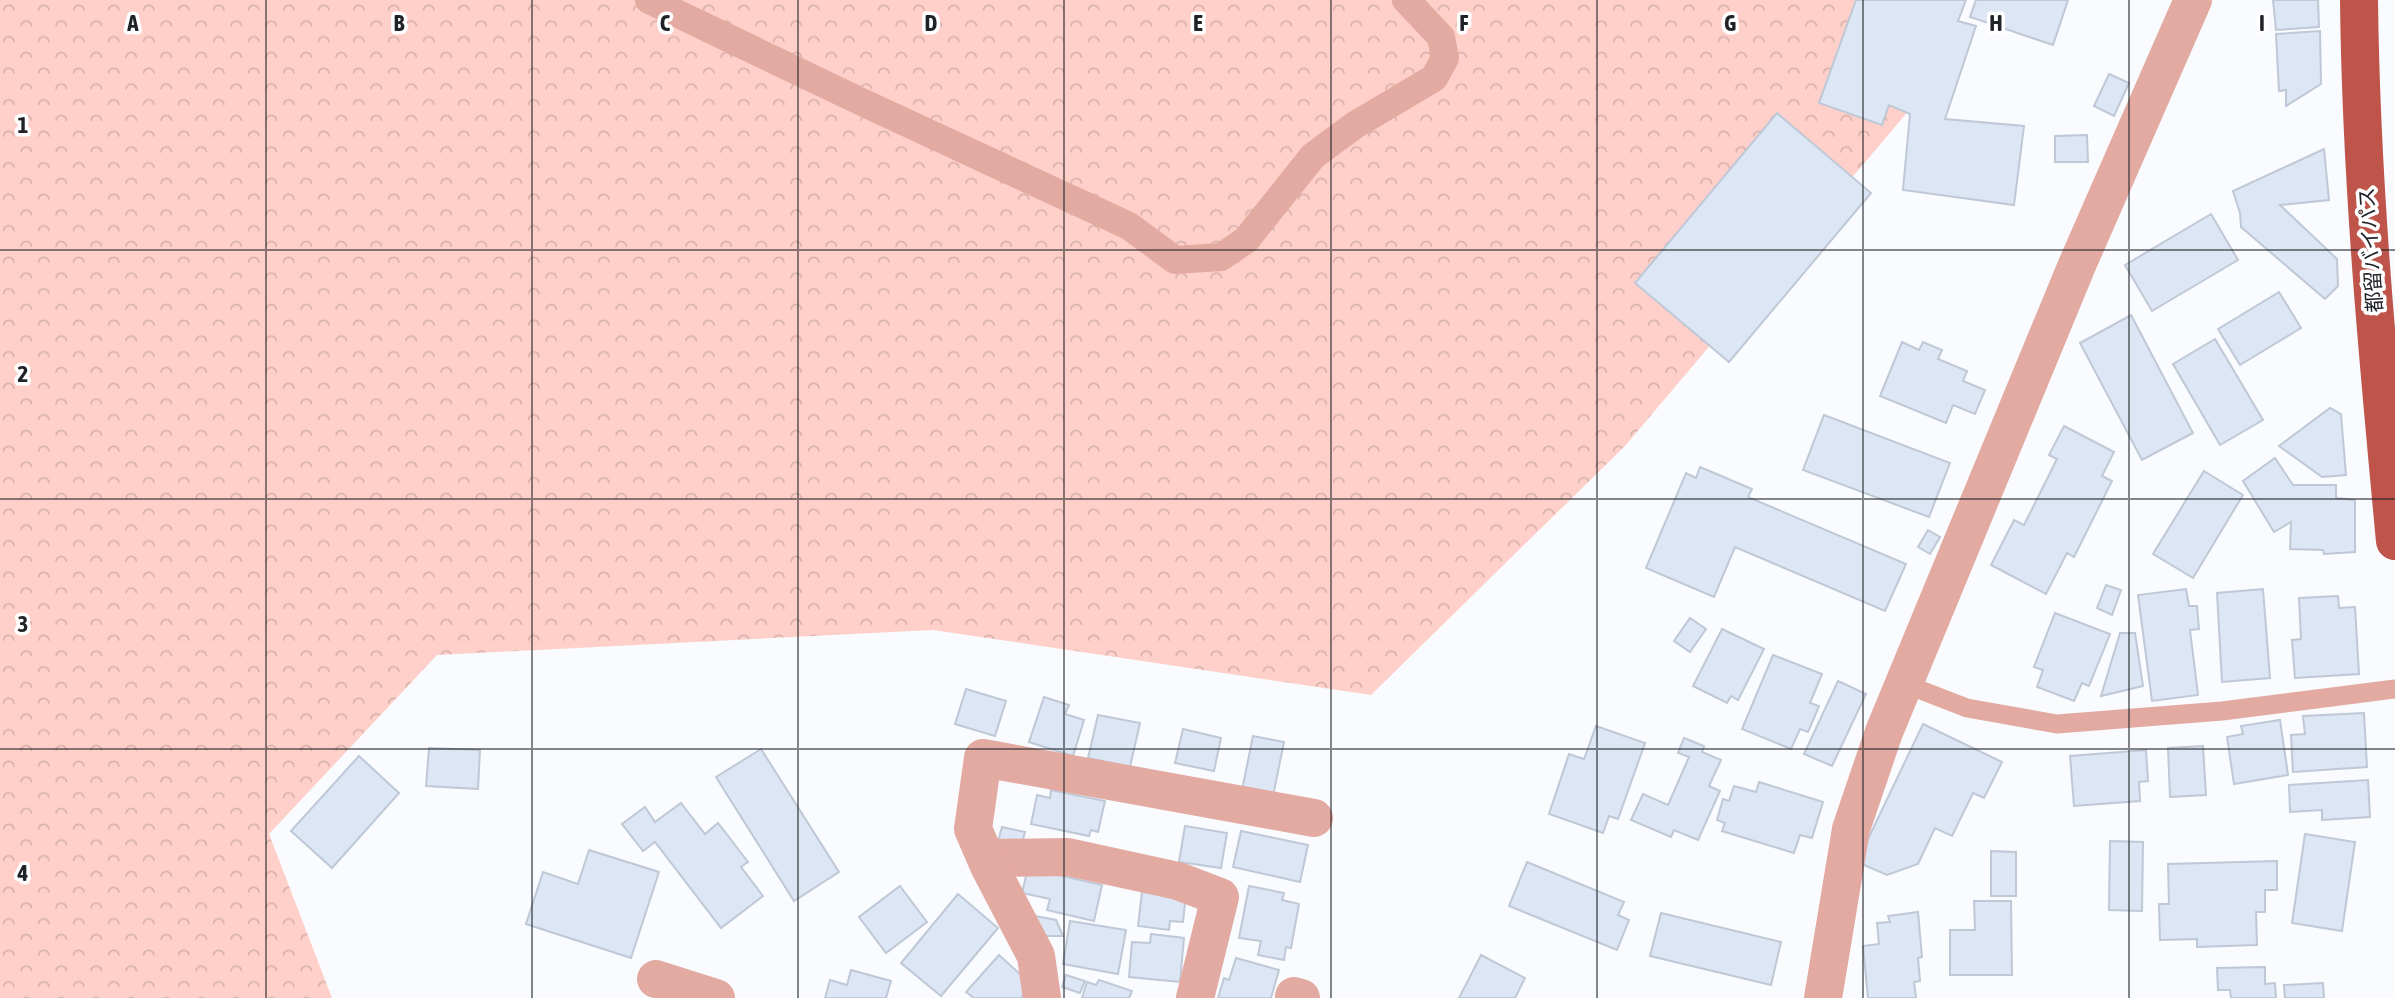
<svg xmlns="http://www.w3.org/2000/svg" width="2395" height="998" font-family="'Asap Condensed','Noto Sans JP',sans-serif">
<defs>
<pattern id="forest-crowns" width="20" height="18" patternUnits="userSpaceOnUse" patternTransform="scale(1.75)"><rect width="20" height="18" fill="#fed0c9"/><path d="M2 6a3 3 0 1 1 6 0M12 15a3 3 0 1 1 6 0" fill="none" stroke="#d9b2ad"/></pattern>
</defs>
<rect width="100%" height="100%" fill="#f9fbfe"/>
<path fill="url(#forest-crowns)" d="M0 0H1874L1921 96 1625 446 1371 695 933 630 437 655 269 834 332 998H0Z"/>
<g fill="#dde6f4" stroke="#bfc8d6" stroke-width="2">
<path d="M1856 0H1966L1958 21 1976 26 1945 119 2024 126 2014 205 1903 190 1910 114 1889 105 1882 125 1819 103Z"/>
<path d="M1976 0H2068L2053 45 1970 17Z"/>
<path d="M2273 0H2318L2319 27 2276 30Z"/>
<path d="M2320 31 2321 84 2286 106V90L2279 91 2276 34Z"/>
<path d="M2109 74 2129 83 2114 116 2094 106Z"/>
<path d="M1777 113 1871 193 1729 362 1635 283Z"/>
<path d="M2087 135 2088 162H2055V136Z"/>
<path d="M2324 149 2329 200 2280 205 2337 259 2338 286 2325 299 2241 227 2240 213 2233 191Z"/>
<path d="M2211 214 2238 260 2152 311 2125 265Z"/>
<path d="M2279 292 2301 328 2240 365 2218 329Z"/>
<path d="M2131 315 2193 433 2142 460 2080 343Z"/>
<path d="M2215 339 2263 420 2220 445 2173 364Z"/>
<path d="M1902 342 1919 350 1923 342 1942 350 1938 359 1967 371 1963 381 1985 390 1975 414 1953 405 1946 423 1880 396Z"/>
<path d="M2330 408 2341 414 2346 475 2322 477 2279 446Z"/>
<path d="M1824 415 1950 463 1929 517 1803 470Z"/>
<path d="M2064 426 2114 452 2102 476 2112 481 2074 557 2067 553 2046 594 1991 565 2014 520 2024 525 2057 459 2049 455Z"/>
<path d="M2275 458 2293 485H2336V498L2355 500V552L2324 554 2323 550 2290 549 2291 522 2274 532 2243 481Z"/>
<path d="M1700 467 1752 489 1748 497 1906 564 1885 611 1735 547 1714 597 1646 568 1686 473 1696 478Z"/>
<path d="M2204 471 2243 495 2193 578 2153 554Z"/>
<path d="M1928 530 1940 537 1930 554 1918 547Z"/>
<path d="M2106 585 2121 590 2112 615 2097 608Z"/>
<path d="M2186 589 2189 606H2197L2199 629 2190 630 2198 695 2152 701 2138 595Z"/>
<path d="M2263 589 2270 678 2222 682 2217 593Z"/>
<path d="M2338 596 2339 608 2355 607 2359 674 2295 678 2292 640 2301 639 2299 598Z"/>
<path d="M2055 613 2110 634 2089 686 2082 683 2074 701 2037 687 2043 670 2034 667Z"/>
<path d="M1690 618 1706 629 1690 652 1674 641Z"/>
<path d="M1722 629 1764 649 1738 700 1731 696 1727 703 1693 686Z"/>
<path d="M2120 633H2135L2143 686 2101 696Z"/>
<path d="M1773 655 1822 674 1810 703 1819 706 1808 732 1800 729 1791 749 1742 729Z"/>
<path d="M1838 681 1866 694 1832 766 1804 754Z"/>
<path d="M966 689 1006 701 995 736 955 724Z"/>
<path d="M1044 697 1069 705 1065 714 1084 720 1073 756 1029 742Z"/>
<path d="M2364 713 2367 767 2293 772 2291 735 2305 734 2303 716Z"/>
<path d="M1098 715 1140 723 1130 767 1088 758Z"/>
<path d="M2280 720 2288 775 2234 784 2227 737 2243 734 2241 726Z"/>
<path d="M1923 724 2002 762 1984 798 1973 793 1952 836 1935 828 1918 864 1887 875 1857 862Z"/>
<path d="M1596 726 1645 743 1618 819 1609 816 1603 833 1549 814 1569 754 1584 759Z"/>
<path d="M1183 729 1221 738 1214 771 1175 763Z"/>
<path d="M1253 736 1284 742 1273 796 1242 790Z"/>
<path d="M1684 738 1704 746 1702 752 1721 760 1709 786 1720 791 1698 840 1674 830 1671 837 1631 820 1643 794 1668 805 1689 757 1678 753Z"/>
<path d="M2203 746 2206 795 2170 797 2168 748Z"/>
<path d="M429 748 480 750 478 789 426 786Z"/>
<path d="M761 749 839 872 794 901 716 777Z"/>
<path d="M2146 750 2148 781 2139 782 2140 801 2074 806 2070 756Z"/>
<path d="M359 756 399 793 332 868 291 831Z"/>
<path d="M2368 780 2370 817 2322 820V810L2290 812 2289 785Z"/>
<path d="M1759 782 1823 802 1812 838 1800 835 1794 853 1722 831 1725 823 1717 820 1723 799 1729 801 1734 786 1756 792Z"/>
<path d="M1051 790 1105 801 1098 832 1091 830 1089 836 1031 824 1037 795 1050 798Z"/>
<path d="M681 803 705 834 718 823 748 862 741 867 763 896 721 928 655 842 643 851 622 824 645 807 655 822Z"/>
<path d="M1185 826 1227 833 1221 868 1179 862Z"/>
<path d="M1002 827 1025 832 1020 850 997 845Z"/>
<path d="M1241 831 1308 845 1300 882 1233 867Z"/>
<path d="M2305 834 2355 842 2342 931 2292 923Z"/>
<path d="M2110 841 2143 842 2142 911 2109 910Z"/>
<path d="M589 850 659 872 631 958 526 924 543 872 578 884Z"/>
<path d="M1991 851 2016 852V896H1991Z"/>
<path d="M2277 861V890H2265V912H2256L2257 945 2197 947V939L2160 940 2159 904H2169L2168 864Z"/>
<path d="M1527 862 1624 902 1618 915 1629 920 1617 950 1509 906Z"/>
<path d="M1028 868 1102 885 1094 921 1047 910 1050 899 1022 893Z"/>
<path d="M1143 884 1186 893 1183 922 1170 921 1169 930 1138 926Z"/>
<path d="M900 886 927 922 886 953 859 917Z"/>
<path d="M1249 886 1284 893 1282 900 1299 904 1291 948 1286 947 1284 960 1258 955 1261 941 1239 938Z"/>
<path d="M958 894 998 928 941 996 901 963Z"/>
<path d="M1974 901H2011L2012 975H1950V930H1975Z"/>
<path d="M1918 912 1922 957 1918 958 1920 981 1914 982 1916 998H1868L1863 946 1879 944 1877 923 1890 922 1888 916Z"/>
<path d="M1661 913 1781 942 1771 985 1650 956Z"/>
<path d="M1035 916 1056 920 1063 936H1042Z"/>
<path d="M1070 921 1126 930 1118 974 1063 964Z"/>
<path d="M1151 934 1184 938 1180 982 1129 977 1132 942 1150 943Z"/>
<path d="M999 955 1032 985 1021 998H974L966 992Z"/>
<path d="M1481 955 1525 978 1515 998H1459Z"/>
<path d="M1236 958 1279 970 1271 998H1218L1224 978 1229 980Z"/>
<path d="M2265 967V984L2275 983 2276 998H2231L2230 990H2218L2217 968Z"/>
<path d="M851 970 891 981 886 998H825L830 980 847 985Z"/>
<path d="M1066 975 1085 981 1080 993 1062 987Z"/>
<path d="M1099 980 1132 991 1129 998H1082L1087 982 1096 985Z"/>
<path d="M2323 983 2324 998H2285L2284 985Z"/>
</g>
<g fill="none" stroke-linecap="round" stroke-linejoin="round">
<path stroke="#e3aaa2" stroke-width="19" d="M1905 684 1967 708 2057 724 2222 711 2395 689"/>
<path stroke="#e3aaa2" stroke-width="28" d="M649 0 866 104 1129 226 1175 260 1221 257 1246 240 1313 156 1355 125 1434 78 1445 58 1441 37 1406 0"/>
<g stroke="#e3aaa2" stroke-width="38">
<path d="M986 858 1068 857 1178 881 1220 897 1195 998"/>
<path d="M656 979 716 998"/>
<path d="M1042 998 1036 956 989 866 973 829 983 758 1314 818"/>
<path d="M1294 998V996L1301 998"/>
<path d="M1823 998 1851 829 1884 732 2077 265 2193 0"/>
</g>
<path stroke="#be544a" stroke-width="38" d="M2359 0C2361 181 2378 361 2395 541"/>
</g>
<path fill="none" stroke="#1f2227" stroke-width="2" stroke-opacity="0.55" d="M266 0V998M532 0V998M798 0V998M1064 0V998M1331 0V998M1597 0V998M1863 0V998M2129 0V998M0 250H2395M0 499H2395M0 749H2395"/>
<g text-anchor="middle" dominant-baseline="central" stroke-width="7" stroke-linejoin="round" paint-order="stroke">
<g font-size="21" fill="#1f2227" stroke="#fff">
<text transform="translate(2370 250) rotate(-94)">都留バイパス</text>
</g>
</g>
<g font-size="23" text-anchor="middle" font-weight="bold" fill="#1f2227" stroke="#fff" stroke-width="7" stroke-linejoin="round" paint-order="stroke">
<text x="133" y="31">A</text>
<text x="399" y="31">B</text>
<text x="665" y="31">C</text>
<text x="931" y="31">D</text>
<text x="1198" y="31">E</text>
<text x="1464" y="31">F</text>
<text x="1730" y="31">G</text>
<text x="1996" y="31">H</text>
<text x="2262" y="31">I</text>
<text x="23" y="133">1</text>
<text x="23" y="382">2</text>
<text x="23" y="632">3</text>
<text x="23" y="881">4</text>
</g>
</svg>
